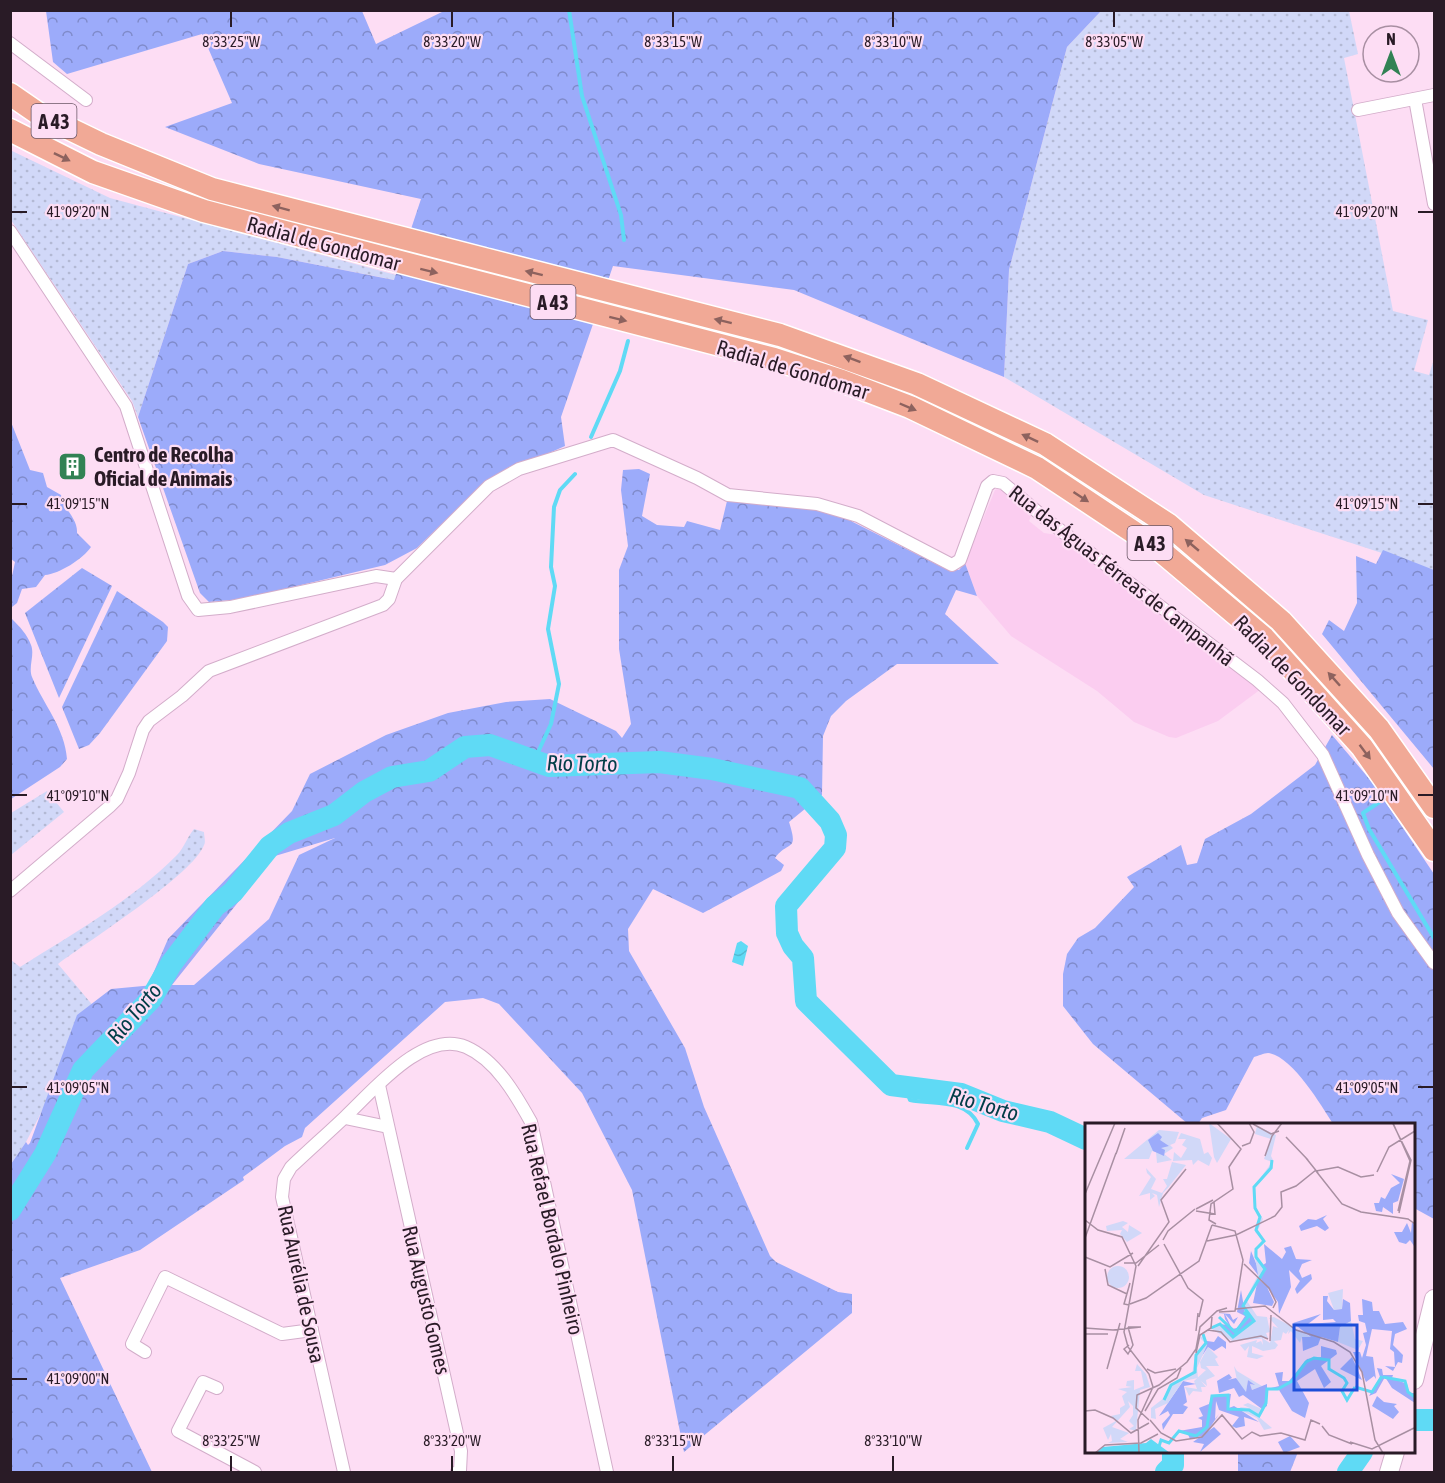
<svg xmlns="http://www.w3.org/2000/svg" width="1445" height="1483" font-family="'Asap Condensed',sans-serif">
<defs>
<pattern id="grass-dots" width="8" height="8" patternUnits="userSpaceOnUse" patternTransform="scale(1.5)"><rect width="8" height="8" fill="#d1d8f8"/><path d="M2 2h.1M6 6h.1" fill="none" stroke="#b3b9d4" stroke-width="1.8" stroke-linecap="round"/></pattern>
<pattern id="forest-crowns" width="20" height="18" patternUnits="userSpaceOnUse" patternTransform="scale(1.5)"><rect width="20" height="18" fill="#9cabfa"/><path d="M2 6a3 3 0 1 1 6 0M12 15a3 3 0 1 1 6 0" fill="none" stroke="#7f8aca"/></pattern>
<pattern id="water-waves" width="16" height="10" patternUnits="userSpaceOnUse" patternTransform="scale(1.5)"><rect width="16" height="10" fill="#5fdaf5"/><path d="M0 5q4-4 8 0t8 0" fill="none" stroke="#53bad2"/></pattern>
</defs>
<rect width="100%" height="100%" fill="#fdddf4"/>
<path fill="#fbcdf0" d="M999 488 1005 489 1032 514 1029 521 1044 533 1057 535 1261 689 1218 721 1176 738 1169 737 1134 722 1097 691 1011 636 977 596 965 563 995 490Z"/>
<g fill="url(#grass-dots)">
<path d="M1101 11H1349L1358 54 1344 58 1393 311 1428 320 1414 371 1429 375 1434 359V570L1204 495 1004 377 1009 270 1067 47Z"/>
<path d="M10 150 110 198 396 275 395 280 277 257 223 251 188 264 138 417 132 401 11 220Z"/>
<path d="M47 791 64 812 11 855V813Z"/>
<path d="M194 829 204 832C204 836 206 842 204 845 194 874 87 942 58 964L95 1008 26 1142 11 1164V960L20 967C74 933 131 901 177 855 184 848 187 837 194 829Z"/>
</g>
<g fill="url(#forest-crowns)" fill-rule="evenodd">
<path d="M46 11H362L376 44 444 11H1101L1067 47 1009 270 1004 377 794 290 613 266 561 417 565 446 486 481 417 548 385 565 243 599 209 602 200 593 138 417 188 264 223 251 277 257 394 280 421 199 259 164 165 127 232 103 202 34 67 74 53 62Z"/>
<path d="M11 422 30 470 43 473 47 487 61 495C63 509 78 518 77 533L91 547C83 559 59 574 45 575L36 587 22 589 17 603 12 607 11 581 15 562 10 558Z"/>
<path d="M639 469 650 474 642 516 657 525 684 527 687 521 720 530 727 501H783L839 515 944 568 959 570 965 563 977 596 956 590 945 614 999 664H897L846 701 831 716 823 736 822 795 789 822C799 853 788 840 775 858L784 865 781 871 703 913 653 889 628 929 629 951 685 1048 704 1107 770 1256 776 1262 838 1292 852 1294V1313L684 1452 632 1190 582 1093 499 1004 483 998 445 1002 305 1128 302 1137 285 1146 243 1177 244 1180 140 1250 60 1278 152 1472H11V1164L26 1142 28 1145 30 1143 77 1015 111 989 154 985 149 983 168 939 292 811 310 774 386 735 448 713 506 702 550 699 616 731 622 738 631 724 619 649V570L628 546 621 490 623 470ZM335 838 299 855 269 919 194 985H172L275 856Z"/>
<path d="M1383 550 1434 570V769L1322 634 1329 620 1344 631 1357 603 1356 556 1376 564Z"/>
<path d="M82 568 112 586 59 698 25 613Z"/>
<path d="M117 591 163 622 168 627 167 641 100 733 89 745 79 749 62 707Z"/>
<path d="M12 619C20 627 27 634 31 645 35 655 28 667 32 677 43 704 65 728 67 759L60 767 11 799Z"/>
<path d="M1332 735 1372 782 1434 874V1219L1414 1208V1124H1333C1321 1105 1292 1056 1268 1053 1264 1053 1258 1056 1254 1057L1226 1110 1202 1118 1198 1124H1188L1093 1044 1063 1006V974L1067 954 1078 938 1095 928 1134 887 1127 877 1181 845 1187 865 1197 863 1205 839 1251 814 1315 765Z"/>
<path d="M1238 1452H1298L1290 1472H1238Z"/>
</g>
<path fill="url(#water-waves)" d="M741 941 748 946 743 966 732 962 737 943Z"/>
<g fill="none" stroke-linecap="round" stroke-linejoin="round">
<g stroke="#5fdaf5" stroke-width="4">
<path d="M569 10 582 96 621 215 624 240"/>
<path d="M591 437 620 371 628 341"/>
<path d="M534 761 551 724 559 684 548 629 555 586 551 567 554 507 560 490 575 474"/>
<path d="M1384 799 1363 813 1369 829 1434 938"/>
<path d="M905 1086 910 1100C935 1105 965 1098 978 1124L967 1148"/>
</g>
<g stroke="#5fdaf5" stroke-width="22">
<path d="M10 1210 45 1154 83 1070 151 999 171 964 215 906 233 892 270 846 289 833 334 815 364 792 392 777 429 771 465 747 490 745 549 766 659 762 712 769 800 788 830 821 836 835 835 848 786 906 787 933 793 946 803 958 806 1001 891 1085 961 1094 1003 1111 1050 1122 1086 1139"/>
<path d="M1414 1420H1434"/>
<path d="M1166 1472 1173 1465V1452"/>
<path d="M1348 1472 1362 1452"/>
</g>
<defs>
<g id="street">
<path d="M10 43 86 100"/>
<path d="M1415 99 1434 204"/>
<path d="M1358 110 1434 95"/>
<path d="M10 231 126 406 188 596 198 610 230 607 376 576 396 579"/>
<path d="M10 891 109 807 117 799 129 773 143 730 149 721 182 696 209 671 383 605 389 599 396 579 489 486 519 469 613 440 697 478 728 495 817 504 858 516 952 565 960 560 987 486 993 481 1003 483 1047 520 1257 680 1283 703 1323 755 1368 855 1398 913 1434 963"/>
<path d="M379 1085 461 1451 460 1471 457 1472"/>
<path d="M345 1118 388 1127"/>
<path d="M145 1352 132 1344 165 1277 282 1334 312 1330"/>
<path d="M217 1388 203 1382 178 1431 255 1472"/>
<path d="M344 1472 282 1197 284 1179 291 1167C309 1150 327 1134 345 1117 373 1091 423 1029 466 1047 496 1060 516 1095 531 1122L607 1472"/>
</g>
<g id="secondary">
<path d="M1414 1380 1434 1299"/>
<path d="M1389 1472 1395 1452"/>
</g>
<g id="highway">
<path d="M10 94 39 114 101 144 212 189 780 335 917 384 1045 444 1169 525 1281 621 1379 729 1434 807"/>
<path d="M10 130 93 172 204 211 774 359 842 381 910 407 1037 468 1156 547 1264 638 1362 747 1434 850"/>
</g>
</defs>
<use href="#street" stroke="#d3adca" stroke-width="14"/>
<use href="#secondary" stroke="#d3adca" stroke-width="20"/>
<use href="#highway" stroke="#fff" stroke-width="25"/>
<use href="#street" stroke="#fff" stroke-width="12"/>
<use href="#secondary" stroke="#fff" stroke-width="18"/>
<use href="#highway" stroke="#f1a996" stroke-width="22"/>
</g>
<defs><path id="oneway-solid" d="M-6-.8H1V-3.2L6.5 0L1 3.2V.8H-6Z" transform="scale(1.5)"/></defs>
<g fill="#8d625e">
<use href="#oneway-solid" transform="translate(62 157) rotate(26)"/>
<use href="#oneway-solid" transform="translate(281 208) rotate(-165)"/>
<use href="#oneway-solid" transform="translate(429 271) rotate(14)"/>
<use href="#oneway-solid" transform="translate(534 273) rotate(-166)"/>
<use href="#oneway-solid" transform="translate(618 319) rotate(14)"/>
<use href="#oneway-solid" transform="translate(723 321) rotate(-166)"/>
<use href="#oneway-solid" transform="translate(852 359) rotate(-160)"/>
<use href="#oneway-solid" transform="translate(908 407) rotate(23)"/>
<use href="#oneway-solid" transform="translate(1030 438) rotate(-155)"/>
<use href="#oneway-solid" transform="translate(1081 497) rotate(33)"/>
<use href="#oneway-solid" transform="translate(1192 545) rotate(-140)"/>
<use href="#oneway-solid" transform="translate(1334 679) rotate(-132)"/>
<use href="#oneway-solid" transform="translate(1365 752) rotate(53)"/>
</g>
<path fill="none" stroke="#291b26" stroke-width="2" d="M231 12V27M452 12V27M673 12V27M893 12V27M1114 12V27M12 212H27M1418 212H1433M12 504H27M1418 504H1433M12 795H27M1418 795H1433M12 1087H27M1418 1087H1433M12 1379H27M231 1456V1471M452 1456V1471M673 1456V1471M893 1456V1471"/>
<defs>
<symbol id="building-square" viewBox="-11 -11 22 22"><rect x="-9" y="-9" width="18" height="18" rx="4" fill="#318254" stroke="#fdddf4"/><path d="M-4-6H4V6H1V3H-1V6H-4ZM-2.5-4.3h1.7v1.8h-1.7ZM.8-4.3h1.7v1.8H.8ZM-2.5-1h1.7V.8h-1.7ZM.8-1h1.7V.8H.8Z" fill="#fff"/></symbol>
</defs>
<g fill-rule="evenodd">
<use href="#building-square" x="56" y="450" width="33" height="33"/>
</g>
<g text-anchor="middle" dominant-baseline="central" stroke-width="4.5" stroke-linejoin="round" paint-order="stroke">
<g fill="#fdddf4" stroke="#695564" stroke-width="1.5">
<rect x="31.5" y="104" width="45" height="34" rx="4.5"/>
<rect x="530.5" y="285" width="45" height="34" rx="4.5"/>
<rect x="1127.5" y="526" width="45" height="34" rx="4.5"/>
</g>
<g font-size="20" font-weight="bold" fill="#291b26">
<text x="54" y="121">A 43</text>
<text x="553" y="302">A 43</text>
<text x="1150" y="543">A 43</text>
</g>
<g font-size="21" fill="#291b26" stroke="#fdddf4">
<text transform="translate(324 243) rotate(15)">Radial de Gondomar</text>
<text transform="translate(793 369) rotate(17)">Radial de Gondomar</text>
<text transform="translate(1122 575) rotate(38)">Rua das Águas Férreas de Campanhã</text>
<text transform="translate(1293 675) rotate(46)">Radial de Gondomar</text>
<text transform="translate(553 1229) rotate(77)">Rua Refael Bordalo Pinheiro</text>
<text transform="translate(302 1284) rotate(78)">Rua Aurélia de Sousa</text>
<text transform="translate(427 1300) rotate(77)">Rua Augusto Gomes</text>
</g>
<g font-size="21" font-weight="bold" fill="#291b26" stroke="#fdddf4" text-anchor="start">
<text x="94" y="454">Centro de Recolha<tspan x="94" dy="24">Oficial de Animais</tspan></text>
</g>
<g font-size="22" font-style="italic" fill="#013d48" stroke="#fdddf4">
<text transform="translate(582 763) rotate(1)">Rio Torto</text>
<text transform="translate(134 1013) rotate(-50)">Rio Torto</text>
<text transform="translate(984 1104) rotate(16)">Rio Torto</text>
</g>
</g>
<g transform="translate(1085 1123)">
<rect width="330" height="330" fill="#fdddf4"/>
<path d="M124 0 146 16 132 40 129 34ZM74 7 94 9 90 20 85 22 88 25 79 31 87 37 72 40 71 29 67 28 64 36H39ZM96 10 115 16 119 31 123 29 127 35 124 43 113 37 108 42 107 37 88 38 89 29 96 35 102 25 97 22 101 16H93ZM87 39 101 42 82 66 101 46 78 70 74 84 72 72 67 70 70 73 65 77V70L54 73 66 54 62 50 61 45 71 56 66 66 77 70 82 63 78 56H82ZM38 98 43 100 37 104 43 109 44 102 57 110 42 119 35 111 37 107 22 108 21 103ZM258 166 257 186 249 187 243 170ZM189 194 226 214H217L215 220 206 208 203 211 204 207 201 211 198 209 196 217 189 218 193 222 190 226 178 228 167 223V230L179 233 172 236 162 234 164 223 160 228 155 222 172 217 171 220 176 218 178 222 177 215 185 220 188 203 193 205 184 195ZM266 198 270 216 278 218 273 227 253 219 255 204ZM123 224 133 234 130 236 134 243H121L130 253 121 257 122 263 116 258 121 264H116L117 269 108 268 104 273 100 264 112 266 109 258 121 247 116 245 115 239ZM52 241 61 251 65 264 55 267 51 308 44 306 49 303 44 298 48 292V283L43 278 45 284 27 304 44 310 35 316 43 319 23 320 27 318 26 311 23 317 18 305 31 298 26 293 35 291V285L40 282 37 273 42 269 33 266 47 264 41 263 42 258 49 257V267L59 263 56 248H50ZM149 243 152 248 177 263 167 267 165 261 169 262 163 257 161 270 153 262ZM163 280 179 287 174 294 187 305 179 307 172 295 157 288 155 284 165 285 158 282Z" fill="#d1d8f8"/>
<path d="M73 10 77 14 75 17 84 23 76 25 80 27 79 33 68 28 63 17ZM306 51 319 56 313 78 308 80V91L298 84 297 89 291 88 289 80H294L296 74 300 76 306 65 315 60ZM242 92 238 96 244 105 240 108 232 103 216 108 214 103 223 96 231 97ZM327 99 330 103 329 123 325 117 321 121 314 119 309 109H317L322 100 326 110ZM179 121 197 136 201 129 199 125 206 123 211 136 227 137 217 141 214 148 217 155 226 151 227 156 212 171 210 166 215 158 204 147 206 164 194 191 193 179 164 140 166 128 173 145 181 140ZM173 156 181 162 189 179 187 183 168 180ZM156 167 160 190 169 197 147 214 133 201 144 202 140 196 139 191 133 190 145 191 148 197 153 194 149 201 140 191 147 206 152 205 160 193 152 189ZM238 173H243L242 178 249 187 257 186 258 176 265 180 266 198 255 204 253 219 236 214 233 222 218 228 217 214H226L208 200 236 191 223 201 251 199 248 196 238 197ZM277 176 287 179 288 188H294L300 201 318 199 322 206 310 211 308 222 318 232 317 240 313 239 308 248 300 243 310 244 309 229 305 226 307 208 287 206 281 233 288 234 291 256 289 253 281 259 268 229H275L277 235 281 222 278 210 282 209 280 200 274 198 273 192H278ZM133 213 141 219V226L137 223 129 228 123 224 117 233 122 218 129 219ZM236 223 251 227 252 231 236 243 246 259 239 265 230 246 212 258 224 280 220 295 207 288 194 267 186 265 194 263 190 250 198 249 197 258H204L222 236 236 234ZM267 234 277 257 255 246ZM292 245 297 246 298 252H308L307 255 322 261 324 270H330V280L307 265 300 254 291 270 284 273 295 254ZM144 251 147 255 143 257 151 255 161 269 163 257 170 262 165 261 167 267 182 261V283L177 286 158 272 154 274 149 265 134 270 132 258ZM98 258 111 261 99 263 102 279 98 282 103 284 98 291H88L78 307 77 301 85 292 83 288 74 293ZM146 271 144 285 149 283 174 299 159 294 160 303 151 305 147 303 154 294 134 287 131 278 130 296 134 291 120 312 105 316 102 309 94 308 117 304V297L113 295 118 293 114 285 124 281 128 272ZM292 273 299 279 312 281 309 283 314 289 308 296 287 283ZM129 304 136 311 115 329 119 321 108 319ZM205 313 215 324 199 330 193 319Z" fill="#9cabfa"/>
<path d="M172 3 191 12 186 33 188 37V45L170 64 171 85 178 96 172 109 179 119 171 126V134L180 146 162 178 172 193 182 194 185 209 181 210 183 215 147 218 127 206 118 213 122 222 112 245 113 255 98 258 83 280 70 286 71 296 66 295V285L79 275 84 262 107 252 110 232 120 220 115 215 133 201 149 214 168 197 157 183 173 152 169 129 177 117 170 109 174 94 169 85 168 65 187 39 179 36 186 16 170 11Z" fill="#d1d8f8"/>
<path d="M22 154a11 11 0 1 1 22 0a11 11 0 1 1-22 0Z" fill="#d1d8f8"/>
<path d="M66 316 85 330H11L18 324 61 320Z" fill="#5fdaf5"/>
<path fill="none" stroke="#5fdaf5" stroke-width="3" d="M134 194 150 209 163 194 159 189M126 205 135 201 148 214 169 198 158 183 180 146 171 134V126L179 118 171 107 175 94 170 85 169 64 186 45 187 37M298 254 320 258 323 269 330 274M270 264 287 269 297 253M79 277 86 262 110 249 111 232 121 220 118 211M72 330 76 317 84 320 94 308 111 313 122 304 127 273 143 272V286L164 287 174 293 181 280 182 266H193L207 258 221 239 229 235 244 237V246L259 255 262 260 257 268 262 277 270 264"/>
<path fill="none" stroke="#a88fa2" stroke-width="1.5" d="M308 0 325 38 313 88M168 1 186 11 194 8M308 1 326 37 314 90M201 14 223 37M157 23 165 20 169 9 164 0M31 31 40 5M180 33 187 13 197 0M221 35 233 50M231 48 257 81 276 89 323 96 330 101M231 48 253 44 276 54 289 52M292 49 304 24 330 8M0 71 30 0M111 86 128 77M111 88 130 91 129 79M0 97 13 107 37 114 51 143 39 209 43 224 64 251 68 264 53 297 54 330M131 101 124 97 126 81 148 66 144 44 156 26 132 0M127 102 150 108 158 137 150 188 134 189M0 115 31 30M78 117 83 108 110 86M122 118 151 112 190 93 197 84 196 69 211 63 231 47M79 121 103 165 118 177 114 194M0 134 25 144 48 130M39 140H51L74 122M159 141 184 165 191 179 188 185M53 143 84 99 76 77 101 46M20 146 23 162 42 171M45 181 61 175 114 138 127 102M44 182 39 181 45 160M151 186 180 183 211 207 249 219 265 229 277 249 290 317 298 330M43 204 48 222 43 231 39 226 44 222M0 205 28 207 56 204H43M123 207 136 209 145 219 176 213 183 216M111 208 113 190M0 211H23M185 218 186 192M111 230 115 212 126 205 127 194M22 246 35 200M62 246 70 250 91 246M0 288 10 287 28 295 46 310 64 300M60 288 73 266 92 255 96 245M64 297 51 285 52 272 74 262 102 239 111 226 115 204 132 188 142 185M65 297 76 310 91 318 117 314 137 292 157 316 167 309 175 313 196 310 220 317 226 297 235 301M237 303 244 312 267 321M265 319 287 326 329 305M10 330 20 322 56 320 73 311"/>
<path fill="#1d4ed8" fill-opacity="0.15" stroke="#1d4ed8" stroke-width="3" d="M209 202H272V267H209Z"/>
<rect width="330" height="330" fill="none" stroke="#291b26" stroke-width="3"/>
</g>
<g font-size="15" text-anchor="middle" fill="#291b26" stroke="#fdddf4" stroke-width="4.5" stroke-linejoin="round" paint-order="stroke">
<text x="231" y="47">8°33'25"W</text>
<text x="452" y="47">8°33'20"W</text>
<text x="673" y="47">8°33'15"W</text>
<text x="893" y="47">8°33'10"W</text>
<text x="1114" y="47">8°33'05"W</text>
<text x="78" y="217">41°09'20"N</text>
<text x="1367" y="217">41°09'20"N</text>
<text x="78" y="509">41°09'15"N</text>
<text x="1367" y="509">41°09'15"N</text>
<text x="78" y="801">41°09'10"N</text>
<text x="1367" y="801">41°09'10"N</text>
<text x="78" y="1093">41°09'05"N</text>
<text x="1367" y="1093">41°09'05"N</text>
<text x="78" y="1384">41°09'00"N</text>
<text x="231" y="1446">8°33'25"W</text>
<text x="452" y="1446">8°33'20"W</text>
<text x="673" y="1446">8°33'15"W</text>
<text x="893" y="1446">8°33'10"W</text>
</g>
<rect width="1445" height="1483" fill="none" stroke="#291b26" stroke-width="24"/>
<g transform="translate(1391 54)"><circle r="28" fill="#fdddf4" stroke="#a88fa2" stroke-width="1.5"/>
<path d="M0-4.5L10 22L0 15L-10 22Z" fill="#318254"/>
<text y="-9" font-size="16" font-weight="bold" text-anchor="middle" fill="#291b26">N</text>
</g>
</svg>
